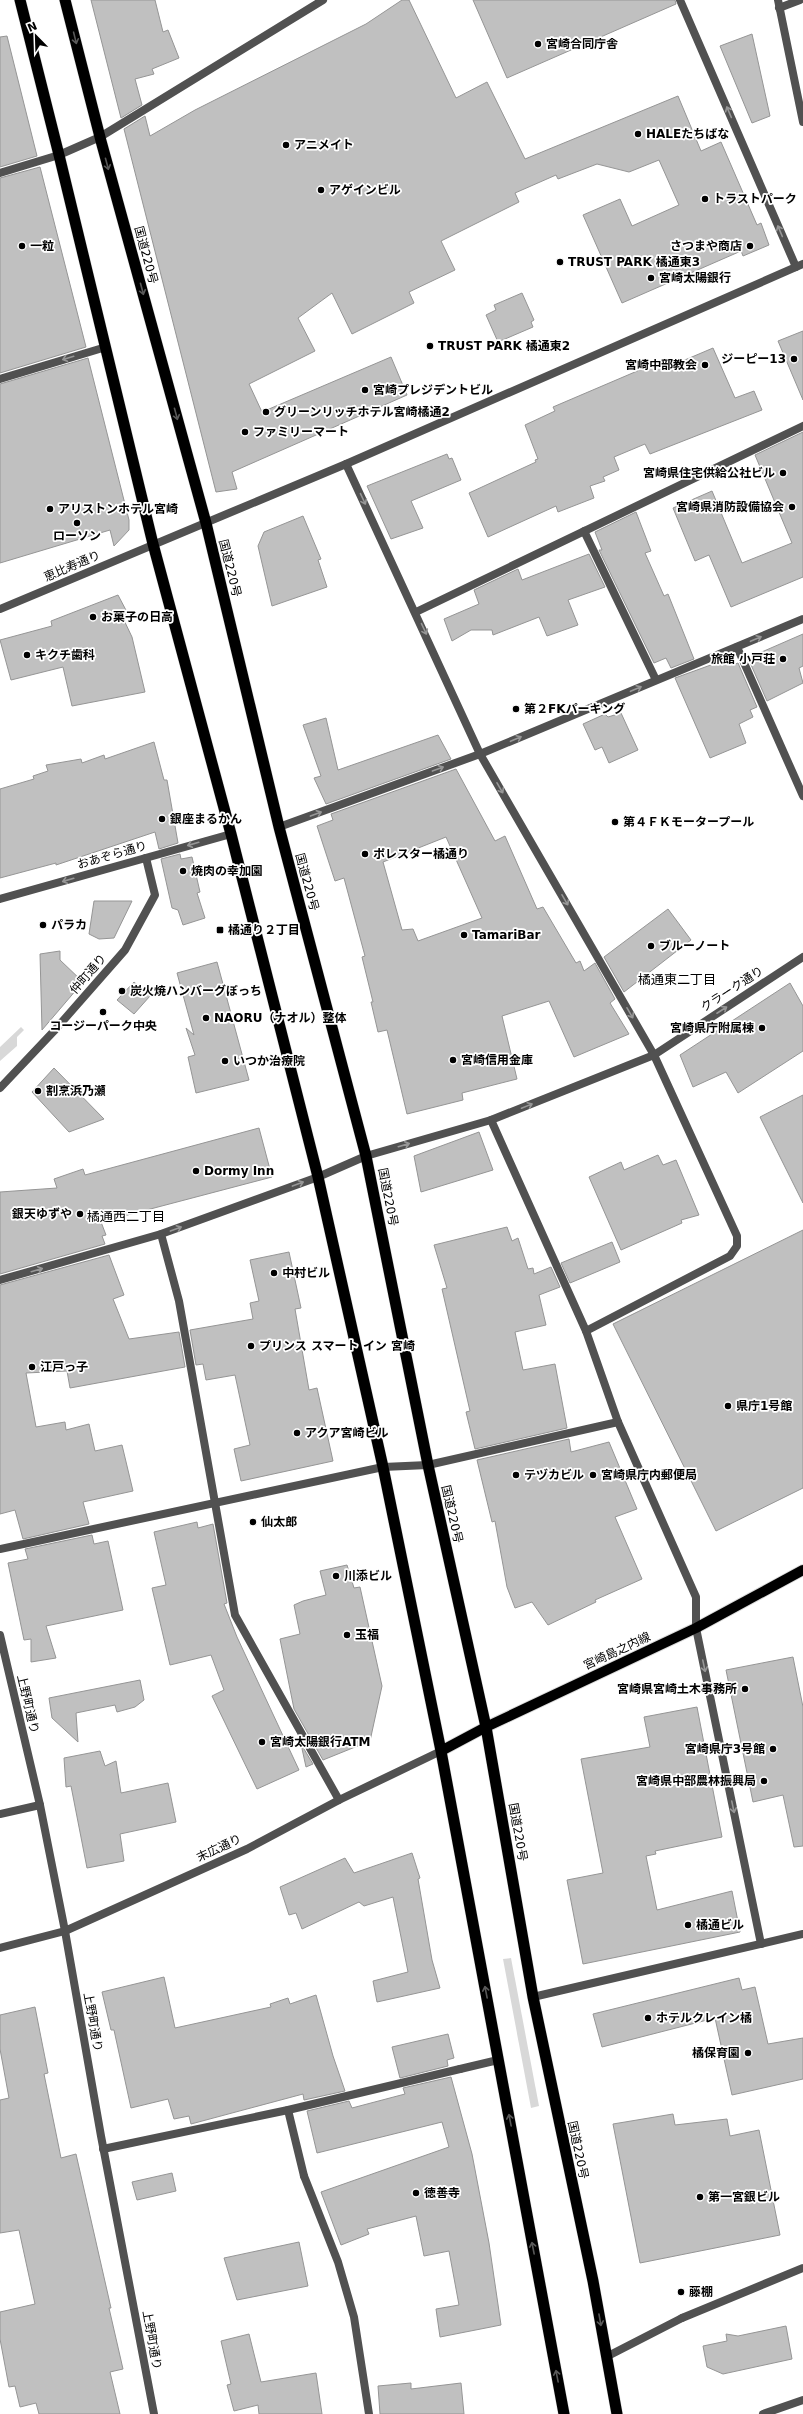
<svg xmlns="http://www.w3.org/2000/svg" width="803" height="2414" font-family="'DejaVu Sans','Noto Sans JP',sans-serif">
<rect width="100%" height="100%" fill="#fff"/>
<g fill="#d8d8d8">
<path d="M21 1027 24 1030 17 1037V1046L0 1061V1047Z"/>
<path d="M511 1958 539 2106 531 2108 503 1959Z"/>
</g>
<g fill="#c0c0c0" stroke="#959595" fill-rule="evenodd">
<path d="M91 0H155L163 32 168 30 179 58 152 69 154 74 135 79 142 105 121 118Z"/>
<path d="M402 0H409L456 98 487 82 525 159 678 96 701 151 721 142 757 225 761 223 769 245 743 256 741 251 622 303 583 215 620 199 632 226 679 205 659 160 629 172 597 164 558 179 556 175 515 193 519 202 441 241 455 270 409 292 414 303 352 334 332 293 298 318 315 351 249 384 262 412 391 357 407 395 232 472 237 489 216 492 124 129 145 116 150 136 195 110 366 24Z"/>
<path d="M473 0H675L676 4 507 78Z"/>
<path d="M752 34 770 116 752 123 720 46Z"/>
<path d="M7 36 37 156 0 167V37Z"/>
<path d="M40 167 86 347 0 373V178Z"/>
<path d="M522 293 534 320 531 322 533 327 498 342 486 315 496 310 494 305Z"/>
<path d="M803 331V400L778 341Z"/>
<path d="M713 348 735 398 754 391 762 410 650 454 645 444 614 457 619 470 603 477 605 481 590 486 594 498 558 512 556 506 488 537 469 493 536 462 535 460 538 459 525 425 555 411 553 407 663 360 666 368Z"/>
<path d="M88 358 129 520V530L114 546 110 530 0 563V384Z"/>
<path d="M803 432V577L731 607 709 555 695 561 673 508 712 491 742 563 792 543 755 455Z"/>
<path d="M447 454 449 459 452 458 461 480 411 501 423 528 391 539 367 486Z"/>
<path d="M636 512 651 551 645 553 664 596 668 594 694 659 671 668 666 658 654 663 599 550H602L595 532Z"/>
<path d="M303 516 321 559 318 560 327 587 272 606 258 546 264 532Z"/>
<path d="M589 554 605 587 568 600 578 625 547 636 539 617 493 635 492 630H471L452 641 444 619 479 604 474 590 518 569 522 580Z"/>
<path d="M118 595 128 614 122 616 132 637 145 692 72 706 63 667 11 680 0 640 52 626 51 621Z"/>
<path d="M803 634V666L799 668 803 683 767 701 748 658Z"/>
<path d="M730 658 733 665 738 663 757 707 750 710 753 717 739 724 746 743 710 758 675 678Z"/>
<path d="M621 713 638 750 609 763 602 747 595 750 583 724 605 714 608 717Z"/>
<path d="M326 718 338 770 438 735 451 759 326 804 314 778 321 776 303 725Z"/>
<path d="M154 742 164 780H167L178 843 159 849 155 832 56 865V863L0 878V789L34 779 33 776 48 771 46 765 81 759 82 763 104 755 105 759Z"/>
<path d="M456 769 495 841 505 836 537 909 543 907 576 963 580 961 584 971 595 963 615 999 610 1003 629 1034 574 1057 549 1001 502 1016 517 1079 462 1093 463 1100 407 1114 387 1030 378 1032 371 1002H373L362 957 365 956 344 878 335 881 317 826 333 820 331 814ZM446 837 482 918 418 941 413 929 402 930 383 862Z"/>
<path d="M180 854 181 859 192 857 200 892 197 893 205 918 183 925 178 910 172 908 161 859Z"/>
<path d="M94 901H132L114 938 99 939 89 934Z"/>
<path d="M668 909 691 940 624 992 604 957Z"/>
<path d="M60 951V960L83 982 42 1030 40 954Z"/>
<path d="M217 962 249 1080 196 1093 188 1057 195 1055 186 1028 194 1035 177 973Z"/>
<path d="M134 982 150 996 134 1014 117 1000Z"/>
<path d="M790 983 803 1006V1051L738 1093 726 1072 693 1087 680 1055Z"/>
<path d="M54 1068 104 1119 69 1132 32 1092Z"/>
<path d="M803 1095V1203L760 1117Z"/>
<path d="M259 1128 272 1177 101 1222 106 1235 102 1236 105 1244 0 1274V1192L57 1188 54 1179 83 1169 85 1175Z"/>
<path d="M479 1132 493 1170 421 1192 414 1156Z"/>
<path d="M658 1155 663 1165 676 1160 699 1215 681 1220 682 1223 621 1250 589 1177 621 1162 624 1170Z"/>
<path d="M507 1227 512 1241 518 1238 528 1269 533 1268 534 1274 551 1267 560 1287 539 1295 546 1325 515 1332 523 1370 555 1364 567 1428 475 1449 466 1412 470 1411 442 1289 447 1288 434 1245Z"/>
<path d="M803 1230V1488L716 1531 613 1324Z"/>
<path d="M612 1242 620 1262 570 1283 561 1263Z"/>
<path d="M289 1252 301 1308 295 1309 309 1390 317 1388 333 1461 241 1481 234 1449 250 1445 235 1375 206 1380 203 1364 196 1365 190 1330 253 1319 250 1303 259 1301 250 1260Z"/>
<path d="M109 1255 124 1295 113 1299 129 1339 179 1332 185 1367 70 1388 67 1371 26 1373 36 1427 65 1422 66 1430 89 1424 95 1451 122 1445 133 1491 83 1502 89 1524 23 1539 15 1510 0 1514V1285Z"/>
<path d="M569 1439 571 1452 609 1442 637 1509 615 1517 642 1579 595 1600 596 1602 548 1625 532 1602 515 1608 507 1587 495 1521 492 1522 477 1460Z"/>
<path d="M197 1522 198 1528 213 1524 227 1603 224 1604 237 1637 299 1770 257 1789 212 1696 224 1690 211 1655 170 1665 152 1588 166 1585 154 1532Z"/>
<path d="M92 1535 94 1544 108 1541 123 1610 46 1626 56 1658 31 1662V1639L24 1640 8 1563 28 1559 25 1549Z"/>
<path d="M347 1565 354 1588 360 1587 382 1686 370 1741 323 1760 294 1709 280 1639 300 1634 294 1605 303 1601 326 1595 320 1571Z"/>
<path d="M793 1657 803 1707V1846L794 1847 783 1795 753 1802 726 1670Z"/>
<path d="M140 1680 144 1700 135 1707 117 1712 115 1705 76 1713 78 1742 52 1718 49 1698Z"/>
<path d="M697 1707 722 1837 655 1851 656 1854 646 1856 657 1910 732 1891 740 1932 583 1964 567 1880 603 1873 581 1759 650 1747 644 1717Z"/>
<path d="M301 1744 313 1764 306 1767Z"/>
<path d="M100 1751 105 1766 116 1761 121 1793 168 1783 176 1822 120 1834 124 1861 87 1868 71 1786 66 1787 64 1758Z"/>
<path d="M412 1853 420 1878 418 1879 432 1960 440 1988 377 2002 373 1981 408 1972 393 1897 364 1906 359 1902 302 1929 296 1913 289 1915 280 1887 345 1858 354 1873Z"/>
<path d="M164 1977 175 2028 271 2007 270 2004 288 1998 290 2004 316 1995 333 2056 345 2091 304 2100 303 2094 191 2124 189 2116 174 2119 168 2099 131 2108 114 2030H111L102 1992Z"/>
<path d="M739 1978 742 1990 755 1987 768 2044 803 2038V2079L732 2095 715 2018 602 2047 593 2014Z"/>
<path d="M35 2007 48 2073 44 2074 61 2158 76 2154 111 2308H109L123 2369 110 2372 120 2414H39L36 2403 20 2407 15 2386 9 2387 0 2339V2312L35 2304 19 2230 0 2233V2100L9 2098 0 2049V2015Z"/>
<path d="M448 2034 454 2058 447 2060 448 2066 400 2078 392 2047Z"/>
<path d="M451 2077 472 2154 489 2243 501 2325 440 2337 436 2309 459 2305 449 2251 424 2256 416 2216 367 2229 369 2234 341 2245 321 2192 449 2147 442 2122 317 2153 307 2111 349 2101 352 2108 405 2094 403 2088Z"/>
<path d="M673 2114 675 2125 727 2119 730 2136 759 2130 780 2235 640 2263 613 2124Z"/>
<path d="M172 2173 176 2191 137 2200 132 2182Z"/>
<path d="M299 2242 308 2286 237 2300 224 2258Z"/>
<path d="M786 2326 792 2359 723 2374 707 2367 703 2346 727 2341 726 2334 738 2336Z"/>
<path d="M249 2334 261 2382 316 2373 322 2414H259L258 2405 234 2411 227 2385 231 2384 221 2341Z"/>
<path d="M411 2383V2389L461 2383 464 2414H380L378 2386Z"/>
</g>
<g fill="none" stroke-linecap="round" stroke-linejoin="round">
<defs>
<path id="primary" d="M441 1751 486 1727 696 1628 803 1570"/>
<g id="trunk">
<path d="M20 0 59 155 153 544 231 834 318 1177 383 1467 441 1751 564 2414"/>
<path d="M65 0 101 141 206 523 279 827 366 1156 428 1465 486 1727 533 1997 593 2281 617 2414"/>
</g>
</defs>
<use href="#primary" stroke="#dbdbdb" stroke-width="12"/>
<use href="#trunk" stroke="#dbdbdb" stroke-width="12"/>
<g stroke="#515151" stroke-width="8">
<path d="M584 531 656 680"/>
<path d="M491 1120 586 1331"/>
<path d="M288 2110 304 2176"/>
<path d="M103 2149 288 2110 460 2069"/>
<path d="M606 2357 682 2318"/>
</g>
<g stroke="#515151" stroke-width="8">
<path d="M680 0 796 267"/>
<path d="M779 8 800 0"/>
<path d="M0 173 59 155 100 137 323 0"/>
<path d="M0 379 106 347"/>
<path d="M346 464 480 754 654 1055 737 1236V1246L730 1256 586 1331 618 1422 696 1597V1628L761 1944"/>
<path d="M416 612 803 426"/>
<path d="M737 647 803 796"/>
<path d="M279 827 480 754 803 619"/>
<path d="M0 899 231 834"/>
<path d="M0 1088 54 1031 125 950 155 895 146 858"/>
<path d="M161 1234 179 1301 235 1615 339 1800"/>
<path d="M0 1280 161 1234 318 1177 366 1156 491 1120 654 1055 803 957"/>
<path d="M0 1549 383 1467 428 1465 618 1422"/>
<path d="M0 1814 40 1805"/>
<path d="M533 1997 803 1934"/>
<path d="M460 2069 498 2060"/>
<path d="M304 2176 338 2262 354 2317 369 2414"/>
<path d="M682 2318 803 2268"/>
</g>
<g stroke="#515151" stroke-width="8">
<path d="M778 0 803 122"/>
<path d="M0 609 346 464 803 264"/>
<path d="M0 1635 40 1805 65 1931 101 2136 154 2414"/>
<path d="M0 1948 65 1931 247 1849 339 1800 441 1751"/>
<path d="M763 2414 803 2400"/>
</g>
<use href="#primary" stroke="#000" stroke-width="10"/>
<use href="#trunk" stroke="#000" stroke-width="11"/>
</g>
<defs><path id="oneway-shaft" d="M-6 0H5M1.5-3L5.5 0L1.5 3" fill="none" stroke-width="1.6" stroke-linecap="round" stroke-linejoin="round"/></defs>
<g stroke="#595959">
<use href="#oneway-shaft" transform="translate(75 38) rotate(76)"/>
<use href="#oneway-shaft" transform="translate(107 164) rotate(75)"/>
<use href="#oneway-shaft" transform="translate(142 289) rotate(75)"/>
<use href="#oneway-shaft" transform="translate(176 414) rotate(75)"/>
<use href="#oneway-shaft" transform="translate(486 1992) rotate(-101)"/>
<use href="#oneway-shaft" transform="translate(510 2120) rotate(-101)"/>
<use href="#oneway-shaft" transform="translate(533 2248) rotate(-101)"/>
<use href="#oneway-shaft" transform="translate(600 2320) rotate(80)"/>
<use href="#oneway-shaft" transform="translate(557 2376) rotate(-101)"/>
</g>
<g stroke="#979797">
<use href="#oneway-shaft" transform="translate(729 112) rotate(-113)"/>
<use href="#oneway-shaft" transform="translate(780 231) rotate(-113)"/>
<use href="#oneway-shaft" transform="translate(68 358) rotate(163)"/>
<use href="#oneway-shaft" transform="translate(363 499) rotate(65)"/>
<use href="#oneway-shaft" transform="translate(424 629) rotate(65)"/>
<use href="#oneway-shaft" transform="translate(756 639) rotate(-23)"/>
<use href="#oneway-shaft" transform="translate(636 689) rotate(-23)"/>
<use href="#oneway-shaft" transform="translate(516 739) rotate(-23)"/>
<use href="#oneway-shaft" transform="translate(438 769) rotate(-20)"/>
<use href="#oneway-shaft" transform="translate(500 788) rotate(60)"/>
<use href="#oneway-shaft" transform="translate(316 814) rotate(-20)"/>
<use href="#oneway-shaft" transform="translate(193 844) rotate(164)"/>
<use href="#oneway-shaft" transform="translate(68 880) rotate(164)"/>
<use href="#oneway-shaft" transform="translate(565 900) rotate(60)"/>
<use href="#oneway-shaft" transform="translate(722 1010) rotate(-33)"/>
<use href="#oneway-shaft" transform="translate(630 1013) rotate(60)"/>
<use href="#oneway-shaft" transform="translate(527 1106) rotate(-22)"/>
<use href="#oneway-shaft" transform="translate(404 1145) rotate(-16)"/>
<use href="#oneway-shaft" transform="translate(298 1184) rotate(-20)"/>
<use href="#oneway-shaft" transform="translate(176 1229) rotate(-20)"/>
<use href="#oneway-shaft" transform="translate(37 1270) rotate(-16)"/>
<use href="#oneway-shaft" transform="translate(704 1666) rotate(78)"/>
<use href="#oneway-shaft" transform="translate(733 1807) rotate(78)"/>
</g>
<g fill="#000" stroke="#fff" stroke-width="1.5">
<circle cx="538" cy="44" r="4"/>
<circle cx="638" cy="134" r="4"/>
<circle cx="286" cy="145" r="4"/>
<circle cx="321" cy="190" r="4"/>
<circle cx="705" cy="199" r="4"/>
<circle cx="22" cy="246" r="4"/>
<circle cx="750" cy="246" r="4"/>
<circle cx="560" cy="262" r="4"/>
<circle cx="651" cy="278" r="4"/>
<circle cx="430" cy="346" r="4"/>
<circle cx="794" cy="359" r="4"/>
<circle cx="705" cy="365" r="4"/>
<circle cx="365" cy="390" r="4"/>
<circle cx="266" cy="412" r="4"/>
<circle cx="245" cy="432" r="4"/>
<circle cx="783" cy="473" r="4"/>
<circle cx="792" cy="507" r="4"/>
<circle cx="50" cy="509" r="4"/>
<circle cx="77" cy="523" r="4"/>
<circle cx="93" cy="617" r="4"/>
<circle cx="27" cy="655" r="4"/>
<circle cx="783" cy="659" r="4"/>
<circle cx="516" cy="709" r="4"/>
<circle cx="162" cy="819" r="4"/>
<circle cx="615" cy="822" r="4"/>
<circle cx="365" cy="854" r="4"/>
<circle cx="183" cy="871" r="4"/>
<circle cx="43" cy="925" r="4"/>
<rect x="216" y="926" width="8" height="8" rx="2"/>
<circle cx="464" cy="935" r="4"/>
<circle cx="651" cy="946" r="4"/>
<circle cx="122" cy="991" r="4"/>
<circle cx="103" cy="1012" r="4"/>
<circle cx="206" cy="1018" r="4"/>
<circle cx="762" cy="1028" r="4"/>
<circle cx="453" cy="1060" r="4"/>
<circle cx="225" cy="1061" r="4"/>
<circle cx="38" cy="1091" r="4"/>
<circle cx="196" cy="1171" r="4"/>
<circle cx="80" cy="1214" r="4"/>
<circle cx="274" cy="1273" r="4"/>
<circle cx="251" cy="1346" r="4"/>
<circle cx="32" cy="1367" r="4"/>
<circle cx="728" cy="1406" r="4"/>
<circle cx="297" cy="1433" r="4"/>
<circle cx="516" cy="1475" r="4"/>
<circle cx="593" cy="1475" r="4"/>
<circle cx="253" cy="1522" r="4"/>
<circle cx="336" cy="1576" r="4"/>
<circle cx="347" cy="1635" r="4"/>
<circle cx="745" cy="1689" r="4"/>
<circle cx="262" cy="1742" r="4"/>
<circle cx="773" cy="1749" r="4"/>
<circle cx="764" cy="1781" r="4"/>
<circle cx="688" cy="1925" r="4"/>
<circle cx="648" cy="2018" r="4"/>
<circle cx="748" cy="2053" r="4"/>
<circle cx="416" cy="2193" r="4"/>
<circle cx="700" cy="2197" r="4"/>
<circle cx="681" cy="2292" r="4"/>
</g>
<g text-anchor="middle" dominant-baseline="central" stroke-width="3.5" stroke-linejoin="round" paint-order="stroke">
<g font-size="12" font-weight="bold" fill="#000" stroke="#fff" text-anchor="start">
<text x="546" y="44">宮崎合同庁舎</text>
<text x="646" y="134">HALEたちばな</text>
<text x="294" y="145">アニメイト</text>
<text x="329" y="190">アゲインビル</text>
<text x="713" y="199">トラストパーク</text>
<text x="30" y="246">一粒</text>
<text x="742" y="246" text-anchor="end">さつまや商店</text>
<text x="568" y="262">TRUST PARK 橘通東3</text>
<text x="659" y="278">宮崎太陽銀行</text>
<text x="438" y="346">TRUST PARK 橘通東2</text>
<text x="786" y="359" text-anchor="end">ジーピー13</text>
<text x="697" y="365" text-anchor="end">宮崎中部教会</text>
<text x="373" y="390">宮崎プレジデントビル</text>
<text x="274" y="412">グリーンリッチホテル宮崎橘通2</text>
<text x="253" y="432">ファミリーマート</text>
<text x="775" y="473" text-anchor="end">宮崎県住宅供給公社ビル</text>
<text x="784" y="507" text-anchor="end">宮崎県消防設備協会</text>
<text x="58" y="509">アリストンホテル宮崎</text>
<text x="77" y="536" text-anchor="middle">ローソン</text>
<text x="101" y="617">お菓子の日高</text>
<text x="35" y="655">キクチ歯科</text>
<text x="775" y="659" text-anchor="end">旅館 小戸荘</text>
<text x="524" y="709">第２FKパーキング</text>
<text x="170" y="819">銀座まるかん</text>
<text x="623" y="822">第４ＦＫモータープール</text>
<text x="373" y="854">ポレスター橘通り</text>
<text x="191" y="871">焼肉の幸加園</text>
<text x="51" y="925">パラカ</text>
<text x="228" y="930">橘通り２丁目</text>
<text x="472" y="935">TamariBar</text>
<text x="659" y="946">ブルーノート</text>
<text x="130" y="991">炭火焼ハンバーグぼっち</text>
<text x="214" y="1018">NAORU（ナオル）整体</text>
<text x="103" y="1026" text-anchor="middle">コージーパーク中央</text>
<text x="754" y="1028" text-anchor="end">宮崎県庁附属棟</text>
<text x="461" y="1060">宮崎信用金庫</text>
<text x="233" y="1061">いつか治療院</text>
<text x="46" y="1091">割烹浜乃瀬</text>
<text x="204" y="1171">Dormy Inn</text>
<text x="72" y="1214" text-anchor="end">銀天ゆずや</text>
<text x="282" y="1273">中村ビル</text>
<text x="259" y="1346">プリンス スマート イン 宮崎</text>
<text x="40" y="1367">江戸っ子</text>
<text x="736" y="1406">県庁1号館</text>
<text x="305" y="1433">アクア宮崎ビル</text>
<text x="524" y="1475">テヅカビル</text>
<text x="601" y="1475">宮崎県庁内郵便局</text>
<text x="261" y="1522">仙太郎</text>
<text x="344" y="1576">川添ビル</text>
<text x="355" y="1635">玉福</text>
<text x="737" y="1689" text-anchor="end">宮崎県宮崎土木事務所</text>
<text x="270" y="1742">宮崎太陽銀行ATM</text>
<text x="765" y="1749" text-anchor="end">宮崎県庁3号館</text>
<text x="756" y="1781" text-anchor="end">宮崎県中部農林振興局</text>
<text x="696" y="1925">橘通ビル</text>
<text x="656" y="2018">ホテルクレイン橘</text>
<text x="740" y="2053" text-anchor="end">橘保育園</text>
<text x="424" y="2193">徳善寺</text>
<text x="708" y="2197">第一宮銀ビル</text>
<text x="689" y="2292">藤棚</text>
</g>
<g font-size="12" fill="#000" stroke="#fff">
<text transform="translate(146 255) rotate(75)">国道220号</text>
<text transform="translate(72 566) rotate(-23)">恵比寿通り</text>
<text transform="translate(230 568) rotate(76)">国道220号</text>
<text transform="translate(112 855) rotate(-16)">おあぞら通り</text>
<text transform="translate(307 882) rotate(75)">国道220号</text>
<text transform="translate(88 974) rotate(-49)">仲町通り</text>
<text transform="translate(732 989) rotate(-33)">クラーク通り</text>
<text transform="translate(388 1197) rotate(79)">国道220号</text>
<text transform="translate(452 1514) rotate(77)">国道220号</text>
<text transform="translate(617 1651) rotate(-25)">宮崎島之内線</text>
<text transform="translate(28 1704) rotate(77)">上野町通り</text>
<text transform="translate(518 1832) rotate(80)">国道220号</text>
<text transform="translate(219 1848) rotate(-25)">末広通り</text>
<text transform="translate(93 2022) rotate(80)">上野町通り</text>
<text transform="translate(578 2150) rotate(78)">国道220号</text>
<text transform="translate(152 2340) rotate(80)">上野町通り</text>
</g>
<g font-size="13" fill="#000" stroke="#fff">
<text x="677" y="979">橘通東二丁目</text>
<text x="126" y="1216">橘通西二丁目</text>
</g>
</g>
<g transform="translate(36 36) rotate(337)" stroke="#ffffff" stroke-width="3" paint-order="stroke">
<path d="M0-3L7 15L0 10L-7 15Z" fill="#000000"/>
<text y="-6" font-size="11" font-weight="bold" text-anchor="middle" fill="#000000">N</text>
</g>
</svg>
